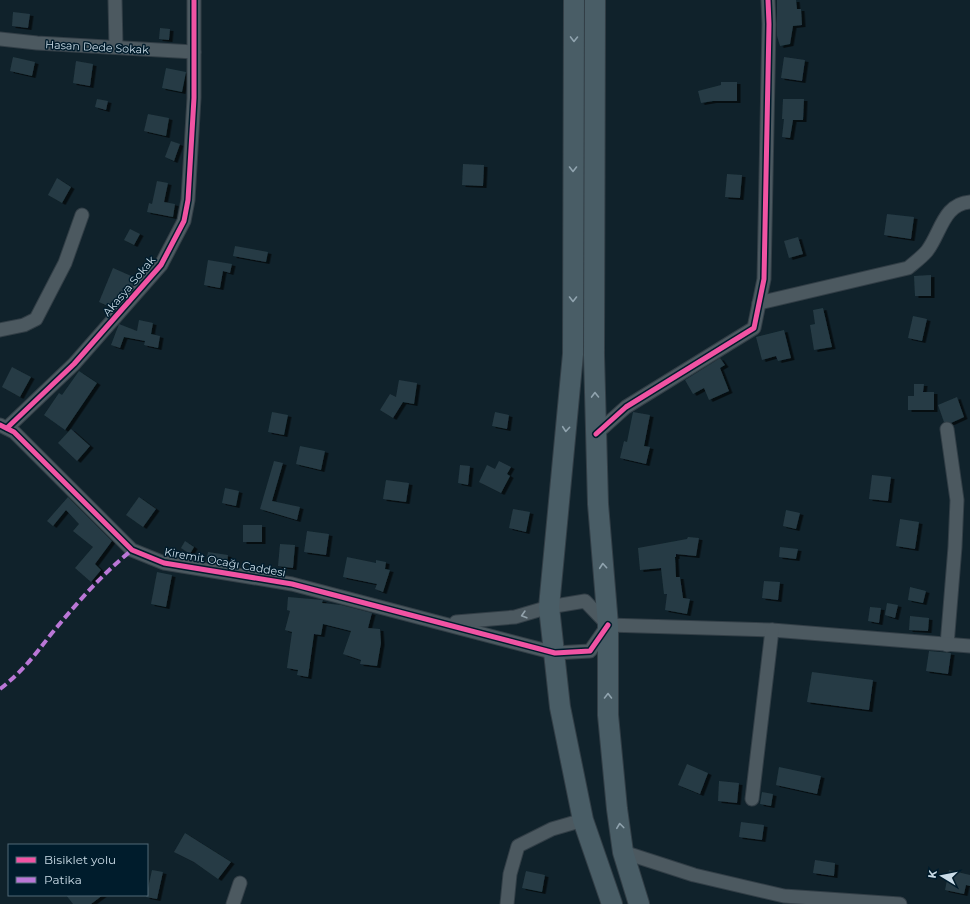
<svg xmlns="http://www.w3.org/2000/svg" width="970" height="904" font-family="Montserrat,sans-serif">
<defs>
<filter id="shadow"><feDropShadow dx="3.5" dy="2" stdDeviation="0" flood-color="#0009"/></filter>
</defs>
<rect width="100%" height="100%" fill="#10222b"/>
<g fill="#263b44" filter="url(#shadow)">
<path d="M777 0H796L797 9H801L802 25 793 26 790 44 780 46 777 36Z"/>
<path d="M13 12 30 14 28 28 12 26Z"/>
<path d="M160 28 170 29 169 40 159 39Z"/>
<path d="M13 57 35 62 32 76 10 71Z"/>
<path d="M784 57 805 60 802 81 781 78Z"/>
<path d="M76 61 93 64 90 86 73 83Z"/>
<path d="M166 68 186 72 182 92 162 88Z"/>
<path d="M721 82H737V101H713L701 103 698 91 721 85Z"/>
<path d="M97 99 108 101 106 110 95 107Z"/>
<path d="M783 99H804L803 120H793L790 138 782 137 784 119H782Z"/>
<path d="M148 114 169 118 166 136 144 131Z"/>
<path d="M171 141 180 144 174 161 165 157Z"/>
<path d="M463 164 484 165 483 186 462 185Z"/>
<path d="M727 174 742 175 740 198 725 197Z"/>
<path d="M57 178 71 187 62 203 48 195Z"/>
<path d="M157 181 168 183 164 202 175 204 173 217 147 212 149 203 152 204Z"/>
<path d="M887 214 914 217 911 239 884 235Z"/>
<path d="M130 229 140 234 134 245 124 240Z"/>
<path d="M798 237 803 254 789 258 784 241Z"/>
<path d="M235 246 268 252 266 262 233 256Z"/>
<path d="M208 260 232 264 230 273 223 271 220 288 204 285Z"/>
<path d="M113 268 138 279 131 288 128 286 124 294 112 308 99 302Z"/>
<path d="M931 275V296H915L914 276Z"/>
<path d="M823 308 832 347 814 350 810 325 815 324 813 310Z"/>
<path d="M913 316 927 319 922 341 908 338Z"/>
<path d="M139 320 153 323 151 334 160 336 158 348 144 345 145 341 124 337 120 348 111 345 119 324 137 331Z"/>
<path d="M784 330 791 358 778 361 776 356 762 360 756 337Z"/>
<path d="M720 358 725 365 720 368 729 391 709 400 704 388 693 394 685 380Z"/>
<path d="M12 367 31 377 20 397 2 387Z"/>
<path d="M79 371 97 383 65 430 44 415 59 393 62 395Z"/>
<path d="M399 380 417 383 414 404 403 402 393 418 380 410 390 394 396 397Z"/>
<path d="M914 384H924L923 392H934V410H908V396H914Z"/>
<path d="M957 397 964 417 951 423 944 422 938 405Z"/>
<path d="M272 412 288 415 284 435 268 432Z"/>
<path d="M495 412 509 415 507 429 492 426Z"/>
<path d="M633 412 650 415 644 446 650 447 646 464 620 458 624 441 627 442Z"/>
<path d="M71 429 90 446 77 461 58 443Z"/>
<path d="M300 446 325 451 321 470 296 464Z"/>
<path d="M274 461 283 463 272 501 300 507 297 520 260 509Z"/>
<path d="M499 461 511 467 507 474 510 476 501 493 479 482 487 465 495 469Z"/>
<path d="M460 465 470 466 468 485 458 483Z"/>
<path d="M872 475 891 477 888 501 869 499Z"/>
<path d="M386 480 409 483 406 502 383 499Z"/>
<path d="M225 488 239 491 236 506 222 503Z"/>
<path d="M68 497 112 541 95 564 101 570 91 582 75 568 93 547 73 531 79 524 66 510 53 526 47 521Z"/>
<path d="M139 497 156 509 143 527 126 515Z"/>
<path d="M513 509 530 512 526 532 509 528Z"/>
<path d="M786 510 800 513 796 529 783 526Z"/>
<path d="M900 519 919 522 915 549 896 546Z"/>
<rect x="243" y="525" width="19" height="17"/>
<path d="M307 531 329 534 326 555 304 552Z"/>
<path d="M688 537 699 538 696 556 676 554V557H675L676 577H680L683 598 690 599 687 614 665 610 667 594H664L661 568 640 570 638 548 687 539Z"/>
<path d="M185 541 194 547 190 554 181 548Z"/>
<path d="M280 544 295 545 293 568 278 566Z"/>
<path d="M780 547 798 549 796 559 779 557Z"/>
<path d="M208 552 228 555 227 565 206 562Z"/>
<path d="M347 557 376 563V560L386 562 385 569 390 570 383 592 375 589 377 584 343 577Z"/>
<path d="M157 572 172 575 166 607 151 604Z"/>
<path d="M764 581 780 582 778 600 762 598Z"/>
<path d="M910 587 926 591 923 603 908 600Z"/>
<path d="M288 597 323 600 322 603 341 605 372 613 368 628 380 629 381 643 377 666 360 664 361 660 343 654 351 631 323 624 321 635 314 634 308 677 297 675 298 670 287 668 292 632 285 630 290 611 287 610Z"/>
<path d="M887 603 898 605 895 618 885 615Z"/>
<path d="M870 607 881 608 879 623 868 621Z"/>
<path d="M910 616 929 618 928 631 909 630Z"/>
<path d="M929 651 951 653 948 674 926 671Z"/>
<path d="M812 672 873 680 869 710 807 702Z"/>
<path d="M687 764 708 773 700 794 678 785Z"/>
<path d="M779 767 821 776 817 794 776 785Z"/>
<path d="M719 781 739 783 737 803 718 801Z"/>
<path d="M762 792 773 794 771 806 760 804Z"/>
<path d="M741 822 764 825 762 840 739 837Z"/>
<path d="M185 833 231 862 218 879 194 862 174 852Z"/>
<path d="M815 860 835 863 834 876 813 873Z"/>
<path d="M152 870 163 872 157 899 146 897Z"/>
<path d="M949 870 970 875V886L966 885 964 894 945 890Z"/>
<path d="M526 871 545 875 542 892 522 888Z"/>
<path d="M66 895H103L91 904H73Z"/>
</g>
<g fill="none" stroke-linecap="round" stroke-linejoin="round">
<defs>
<g id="minor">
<path d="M115 0 116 47"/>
<path d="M0 39 37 43 194 52"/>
<path d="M759 303 908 268C914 263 922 257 927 251 941 233 943 204 970 202"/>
<path d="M0 330 24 325 36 319 65 263 82 215"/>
<path d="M0 425 14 432 132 550 164 563 292 584 555 653 590 651 608 625"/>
<path d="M7 428 74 364 161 265 184 221 188 200 194 98V0"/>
<path d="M947 429 957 500 955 547 947 645"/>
<path d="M596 434 626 407 754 328 764 279 769 24 768 0"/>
<path d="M456 622 515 617 549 607 585 601 608 625 772 630 970 646"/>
<path d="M752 799 772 630"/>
<path d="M623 852 694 875 784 896 900 904"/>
<path d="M233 904 240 883"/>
<path d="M507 904 510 874 518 846 552 829 583 820"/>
</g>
<g id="highway">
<path d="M574 0 573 354 549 607 560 707 583 820 612 904"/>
<path d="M595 0 594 355 598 504 608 625V715L617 809 623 852 639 904"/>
</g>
</defs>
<use href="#minor" stroke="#323e46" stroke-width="15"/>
<use href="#highway" stroke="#323e46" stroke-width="22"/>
<use href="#minor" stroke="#4c5960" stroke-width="13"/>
<use href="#highway" stroke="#495d66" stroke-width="20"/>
<path stroke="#ba77d6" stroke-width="4" stroke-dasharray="8 4" stroke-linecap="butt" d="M0 689C23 671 34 656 52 633 77 603 102 574 132 550"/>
<defs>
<g id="cycleway">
<path d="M0 425 14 432 132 550 164 563 292 584 555 653 590 651 608 625"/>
<path d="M7 428 74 364 161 265 184 221 188 200 194 98V0"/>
<path d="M596 434 626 407 754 328 764 279 769 24 768 0"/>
</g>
</defs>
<use href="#cycleway" stroke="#001c2c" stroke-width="8"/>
<use href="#cycleway" stroke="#f153a3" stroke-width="5"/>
</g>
<defs><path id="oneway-chevron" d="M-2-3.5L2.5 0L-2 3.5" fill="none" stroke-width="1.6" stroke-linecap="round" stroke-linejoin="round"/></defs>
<g stroke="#90a3ae">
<use href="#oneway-chevron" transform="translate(574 39) rotate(91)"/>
<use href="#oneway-chevron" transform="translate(573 169) rotate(90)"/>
<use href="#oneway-chevron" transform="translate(573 299) rotate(90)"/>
<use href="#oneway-chevron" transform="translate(595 395) rotate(-91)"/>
<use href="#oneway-chevron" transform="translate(566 429) rotate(95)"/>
<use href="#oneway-chevron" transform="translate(603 566) rotate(-95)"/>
<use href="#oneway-chevron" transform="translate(608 696) rotate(-90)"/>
<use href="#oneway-chevron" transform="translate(620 826) rotate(-97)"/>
</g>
<use stroke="#92a2ab" href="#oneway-chevron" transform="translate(524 615) rotate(164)"/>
<g text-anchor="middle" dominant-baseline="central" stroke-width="3" stroke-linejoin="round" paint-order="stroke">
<g font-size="11" fill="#cbdde8" stroke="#001c2c">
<text transform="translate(97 47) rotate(3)">Hasan Dede Sokak</text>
<text transform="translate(129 286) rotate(-50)">Akasya Sokak</text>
<text transform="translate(225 562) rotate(10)">Kiremit Ocağı Caddesi</text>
</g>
</g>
<rect x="8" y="844" width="140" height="52" fill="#001c2c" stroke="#516977"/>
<rect x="16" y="857" width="20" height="6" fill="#f153a3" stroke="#516977"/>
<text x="44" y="864" font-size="12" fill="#cbdde8">Bisiklet yolu</text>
<rect x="16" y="877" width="20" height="6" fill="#ba77d6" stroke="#516977"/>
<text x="44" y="884" font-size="12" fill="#cbdde8">Patika</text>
<g transform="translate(942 876) rotate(280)" stroke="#001c2c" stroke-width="3" paint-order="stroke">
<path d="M0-3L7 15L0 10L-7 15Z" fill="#cbdde8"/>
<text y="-6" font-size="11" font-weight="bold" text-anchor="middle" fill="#cbdde8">K</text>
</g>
</svg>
